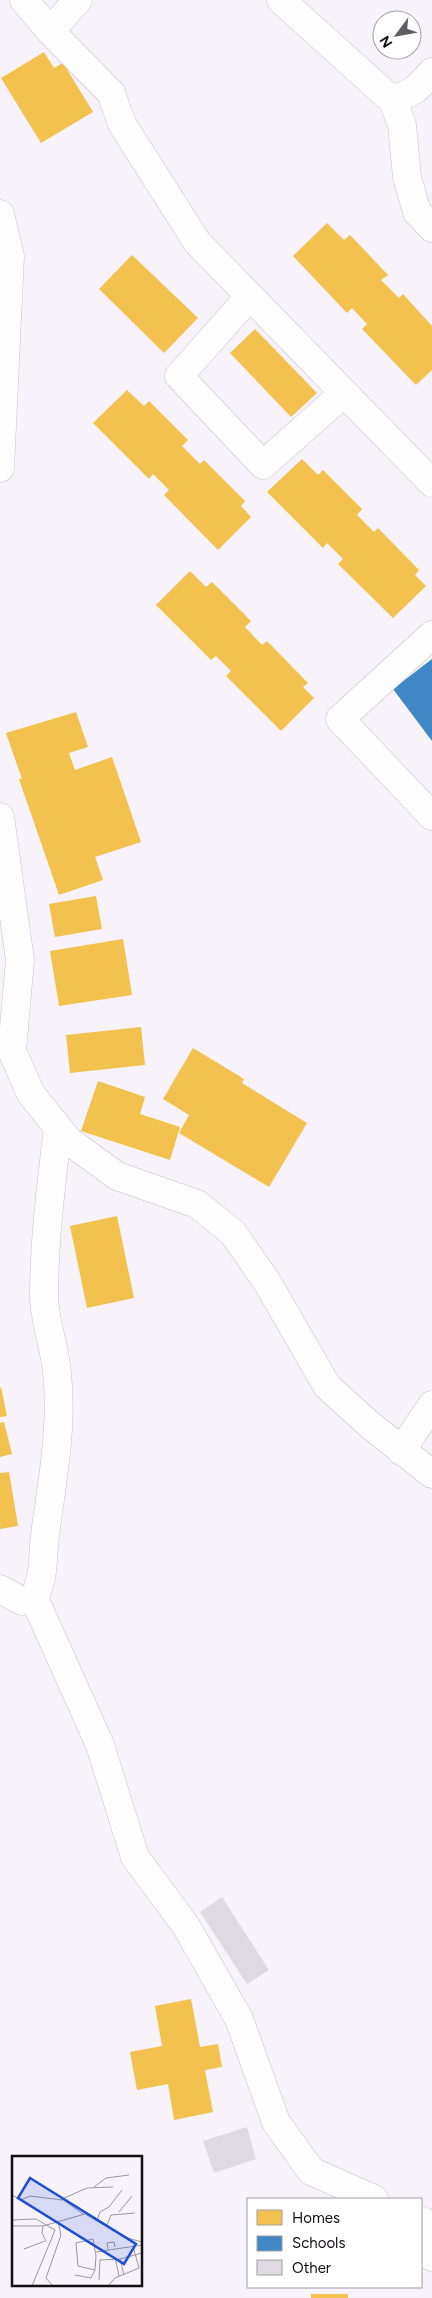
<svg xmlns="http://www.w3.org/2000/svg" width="432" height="2298" font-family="Figtree,sans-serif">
<rect width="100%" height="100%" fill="#f8f2fa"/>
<g fill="#f2c14e">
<path d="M44 52 54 68 63 63 93 112 41 143 1 78Z"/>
<path d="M327 223 344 240 350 235 388 275 381 280 399 298 403 294 432 326V370L416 385 362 329 367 324 352 308 347 313 293 256Z"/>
<path d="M132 255 198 318 164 353 99 289Z"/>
<path d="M255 329 317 393 291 417 230 353Z"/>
<path d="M127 390 144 406 149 401 188 440 182 446 200 464 204 460 245 501 241 506 251 517 218 550 164 495 169 490 153 474 149 479 93 423Z"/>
<path d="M302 459 318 475 323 470 362 509 357 515 374 532 378 528 419 570 415 575 426 586 393 618 338 564 343 559 327 543 323 548 267 492Z"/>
<path d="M190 571 206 587 212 582 251 621 245 627 262 645 267 641 308 683 303 687 314 698 281 731 226 676 231 671 216 656 211 660 156 605Z"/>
<path d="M76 712 88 747 69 753 75 770 112 757 141 842 95 857 103 880 59 895 19 779H22L6 733Z"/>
<path d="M96 896 102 929 55 937 49 904Z"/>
<path d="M123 939 132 995 59 1006 50 951Z"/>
<path d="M141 1027 145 1065 70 1073 66 1035Z"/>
<path d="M193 1048 244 1079 242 1083 307 1123 269 1187 179 1133 189 1115 163 1099Z"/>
<path d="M98 1081 145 1097 140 1114 180 1127 170 1160 81 1131Z"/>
<path d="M117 1216 134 1298 87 1308 70 1226Z"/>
<path d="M1 1387 7 1416 0 1417V1388Z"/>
<path d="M4 1422 12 1454 0 1457V1423Z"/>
<path d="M9 1472 18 1526 0 1529V1473Z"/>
<path d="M191 1999 200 2047 218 2044 222 2067 205 2070 213 2112 174 2120 168 2084 137 2090 130 2052 162 2046 155 2006Z"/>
<rect x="311" y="2294" width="37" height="4"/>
</g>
<path fill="#3f88c5" d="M432 659V741L393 689Z"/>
<g fill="#dfdae1">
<path d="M222 1897 269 1970 247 1984 200 1912Z"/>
<path d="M247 2127 256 2159 214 2173 203 2141Z"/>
</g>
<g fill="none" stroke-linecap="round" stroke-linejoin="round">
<defs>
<g id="minor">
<path d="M24 0 50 31 111 93 122 124 197 242 432 483"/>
<path d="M281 0 393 101 402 125 407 177 417 212 432 228"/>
<path d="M50 31 78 0"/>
<path d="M393 101 416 89 432 72"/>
<path d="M0 214 10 256 0 468"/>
<path d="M250 296 179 376 263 465 344 393"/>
<path d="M432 635 340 719 432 816"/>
<path d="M0 817 20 960 12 1051 31 1094 69 1141 117 1176 197 1204 233 1233 267 1282 327 1386 370 1425 432 1474"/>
<path d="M401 1451 432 1405"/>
<path d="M0 1589 22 1601 34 1598C45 1576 42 1558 45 1535 52 1481 63 1428 57 1373 55 1348 45 1323 44 1298 44 1241 51 1185 58 1128"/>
<path d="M34 1598 100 1745 135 1857 186 1926 239 2019 276 2122 311 2171 374 2199"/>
<path d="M421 2220 428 2224 432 2257"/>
</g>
</defs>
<use href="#minor" stroke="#c6c2c8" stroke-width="29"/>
<use href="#minor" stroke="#fefdfe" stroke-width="28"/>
</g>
<g transform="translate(12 2156)">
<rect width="130" height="130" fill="#f8f2fa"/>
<path fill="none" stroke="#9c969e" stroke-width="1" d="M82 31 94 22 117 19M0 39 9 44 18 40 50 44M107 56 120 40M71 58 50 43 75 32 101 31M0 64 24 63 43 74 20 130M85 64 88 56 97 51 110 34M95 69 99 59 123 57M0 70H31L73 58 112 81 130 86M31 70 30 77 34 85M12 93 33 85M96 93 95 87 102 86 103 91M84 96 130 89M103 101 107 120M108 103 112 119M63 119 79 122 83 114 84 100 81 83 64 87 66 110 83 114M87 124 88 104 108 103 130 97M41 130 34 122 49 79 46 65M96 130 103 122 127 112 121 90"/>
<path fill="#1d4ed8" fill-opacity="0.15" stroke="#1d4ed8" stroke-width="2.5" d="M18 22 124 88 112 108 6 42Z"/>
<rect width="130" height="130" fill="none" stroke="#120d13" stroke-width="2.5"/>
</g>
<rect x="247" y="2198" width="175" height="90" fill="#ffffff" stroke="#a09ea1"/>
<rect x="257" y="2210" width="25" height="15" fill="#f2c14e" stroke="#a09ea1"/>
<text x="292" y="2223" font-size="15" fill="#120d13">Homes</text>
<rect x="257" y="2236" width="25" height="15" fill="#3f88c5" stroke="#a09ea1"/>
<text x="292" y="2248" font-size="15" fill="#120d13">Schools</text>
<rect x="257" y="2260" width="25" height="15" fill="#dfdae1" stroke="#a09ea1"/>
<text x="292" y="2273" font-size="15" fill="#120d13">Other</text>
<g transform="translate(397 35) rotate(238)"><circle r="24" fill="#ffffff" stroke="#a09ea1"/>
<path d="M0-4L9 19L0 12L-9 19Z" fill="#625d64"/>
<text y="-8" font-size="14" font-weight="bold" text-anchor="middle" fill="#120d13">N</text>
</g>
</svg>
